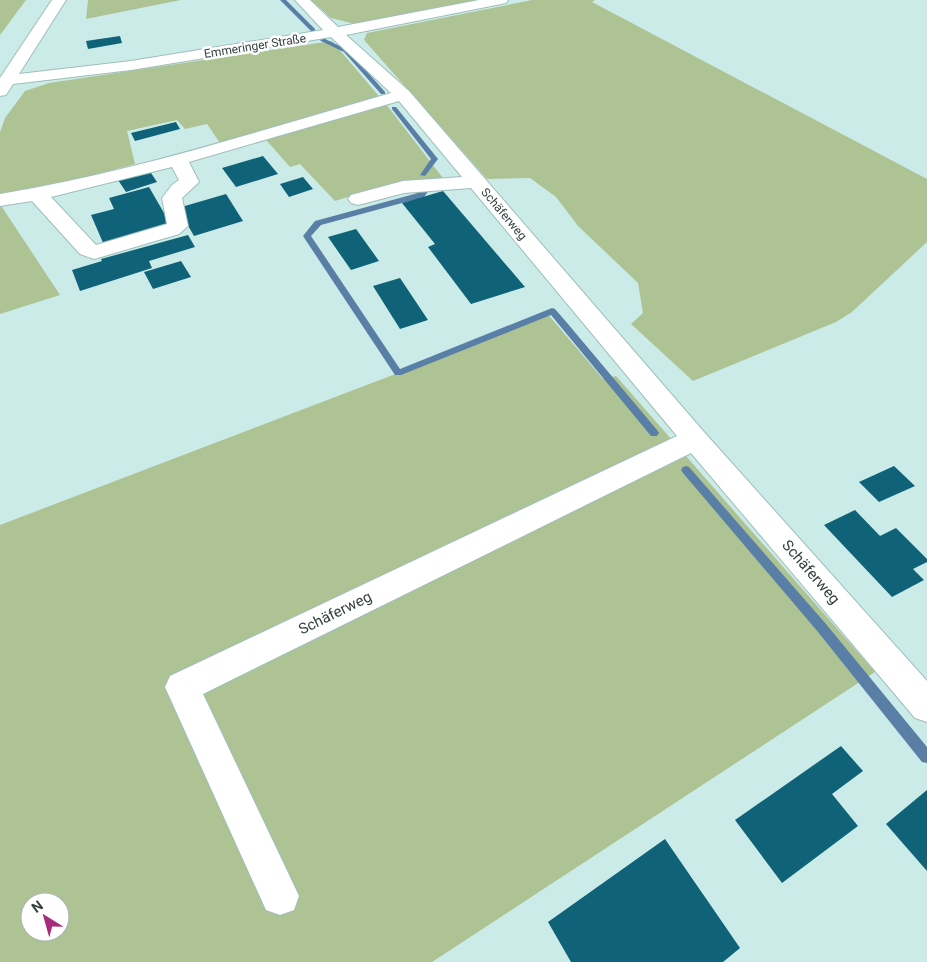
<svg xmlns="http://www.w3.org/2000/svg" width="927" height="962" font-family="Roboto,sans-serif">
<rect width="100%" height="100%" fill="#cbebe8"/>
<g fill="#aec394" fill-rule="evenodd">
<path d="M0 0H26L0 35Z"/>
<path d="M88 0H181L86 19Z"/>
<path d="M311 0H478L355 24 331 18Z"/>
<path d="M532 0H595L592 2 927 179V242L852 312 836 322 693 381 631 324 643 313 638 283 578 226 556 197 530 178 487 179 364 40 367 33Z"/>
<path d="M332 41 389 108 446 182 387 185 335 201 300 164 290 167 259 132 220 143 207 124 185 129 177 120 127 131 135 164 0 200V132L5 118 25 91 49 83Z"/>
<path d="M0 204 60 295 0 314Z"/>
<path d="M546 312 603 379 616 376 875 672 432 962H0V525L398 373ZM30 902H60V932H30Z"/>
</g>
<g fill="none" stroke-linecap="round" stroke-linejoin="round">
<g fill="#597fa7" fill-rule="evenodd">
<path d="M280 0H286L315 29V31H311Z"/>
<path d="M323 38 348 50 385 92V94H381L344 52 321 41 320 40Z"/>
<path d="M392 107H396L438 159 425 176 420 175 431 159 392 109Z"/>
<path d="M429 183 433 185 424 197 321 225 311 236 400 369 552 308 555 309 568 324 657 430 659 433 657 436H651L551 315 401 375H395L303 236 315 221 418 193 427 184Z"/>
<path d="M686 466 689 467 826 624 927 747V763L922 762 818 632 683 473 681 470 683 467Z"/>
</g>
</g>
<g fill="#0f6278">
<path d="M120 36 122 43 88 49 86 41Z"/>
<path d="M176 122 180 129 135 141 131 133Z"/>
<path d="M263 156 278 174 236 187 222 168Z"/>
<path d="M149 170 157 182 126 192 118 180Z"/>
<path d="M303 177 313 189 289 197 280 184Z"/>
<path d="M149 187 171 225 104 245 91 215 114 209 109 198Z"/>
<path d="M443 191 478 232 525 287 471 304 428 247 435 244 402 203Z"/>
<path d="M226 194 243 221 194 236 178 208Z"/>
<path d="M356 229 379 261 351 270 328 237Z"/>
<path d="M188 235 195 247 149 261 152 268 80 291 72 270 102 261 101 259Z"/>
<path d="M181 261 191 277 153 289 144 272Z"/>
<path d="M400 278 428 320 400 329 373 286Z"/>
<path d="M894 466 915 486 879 502 859 482Z"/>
<path d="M855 510 880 536 896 528 927 559V562L913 569 924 580 892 597 824 525Z"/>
<path d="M841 746 863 771 832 794 858 826 782 883 735 820Z"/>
<path d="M927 790V871L886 824Z"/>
<path d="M665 839 740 948 723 962H571L548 922Z"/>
</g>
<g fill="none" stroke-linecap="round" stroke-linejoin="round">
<defs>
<path id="minor" d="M52 0H66L19 74 131 61 323 30 295 0H310L338 27 479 0H508L506 3 346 35 409 91 704 432 927 681V722L915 718 691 453 203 694 299 896 294 910 280 915 266 910 165 687 170 676 677 436 471 188 404 193 358 205 351 203 348 199 351 195 403 181 462 177 399 101 189 162 199 182 182 198 188 226 179 234 101 257 94 259 80 254 32 201 0 206V194C133 172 262 130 391 93L331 37 131 70 13 84 6 95 0 96V78ZM172 167 179 180 172 185 162 198 167 224 96 245 51 197Z"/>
</defs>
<use href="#minor" stroke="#9fbebb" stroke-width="2"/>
<use href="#minor" fill="#fff" fill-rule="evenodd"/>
</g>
<g text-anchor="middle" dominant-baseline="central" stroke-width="5" stroke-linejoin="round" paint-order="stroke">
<g font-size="12" fill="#33403f" stroke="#fff">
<text transform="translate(255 46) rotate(-9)">Emmeringer Straße</text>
<text transform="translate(504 214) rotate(50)">Schäferweg</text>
</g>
<g font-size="15" fill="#33403f" stroke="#fff">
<text transform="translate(811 572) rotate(49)">Schäferweg</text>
<text transform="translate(335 613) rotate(-26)">Schäferweg</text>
</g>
</g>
<g transform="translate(45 917) rotate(323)"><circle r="24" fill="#ffffff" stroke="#adb3b2"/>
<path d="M0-4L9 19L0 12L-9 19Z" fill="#a82a7a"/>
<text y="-8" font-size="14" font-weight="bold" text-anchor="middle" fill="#33403f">N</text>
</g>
</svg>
